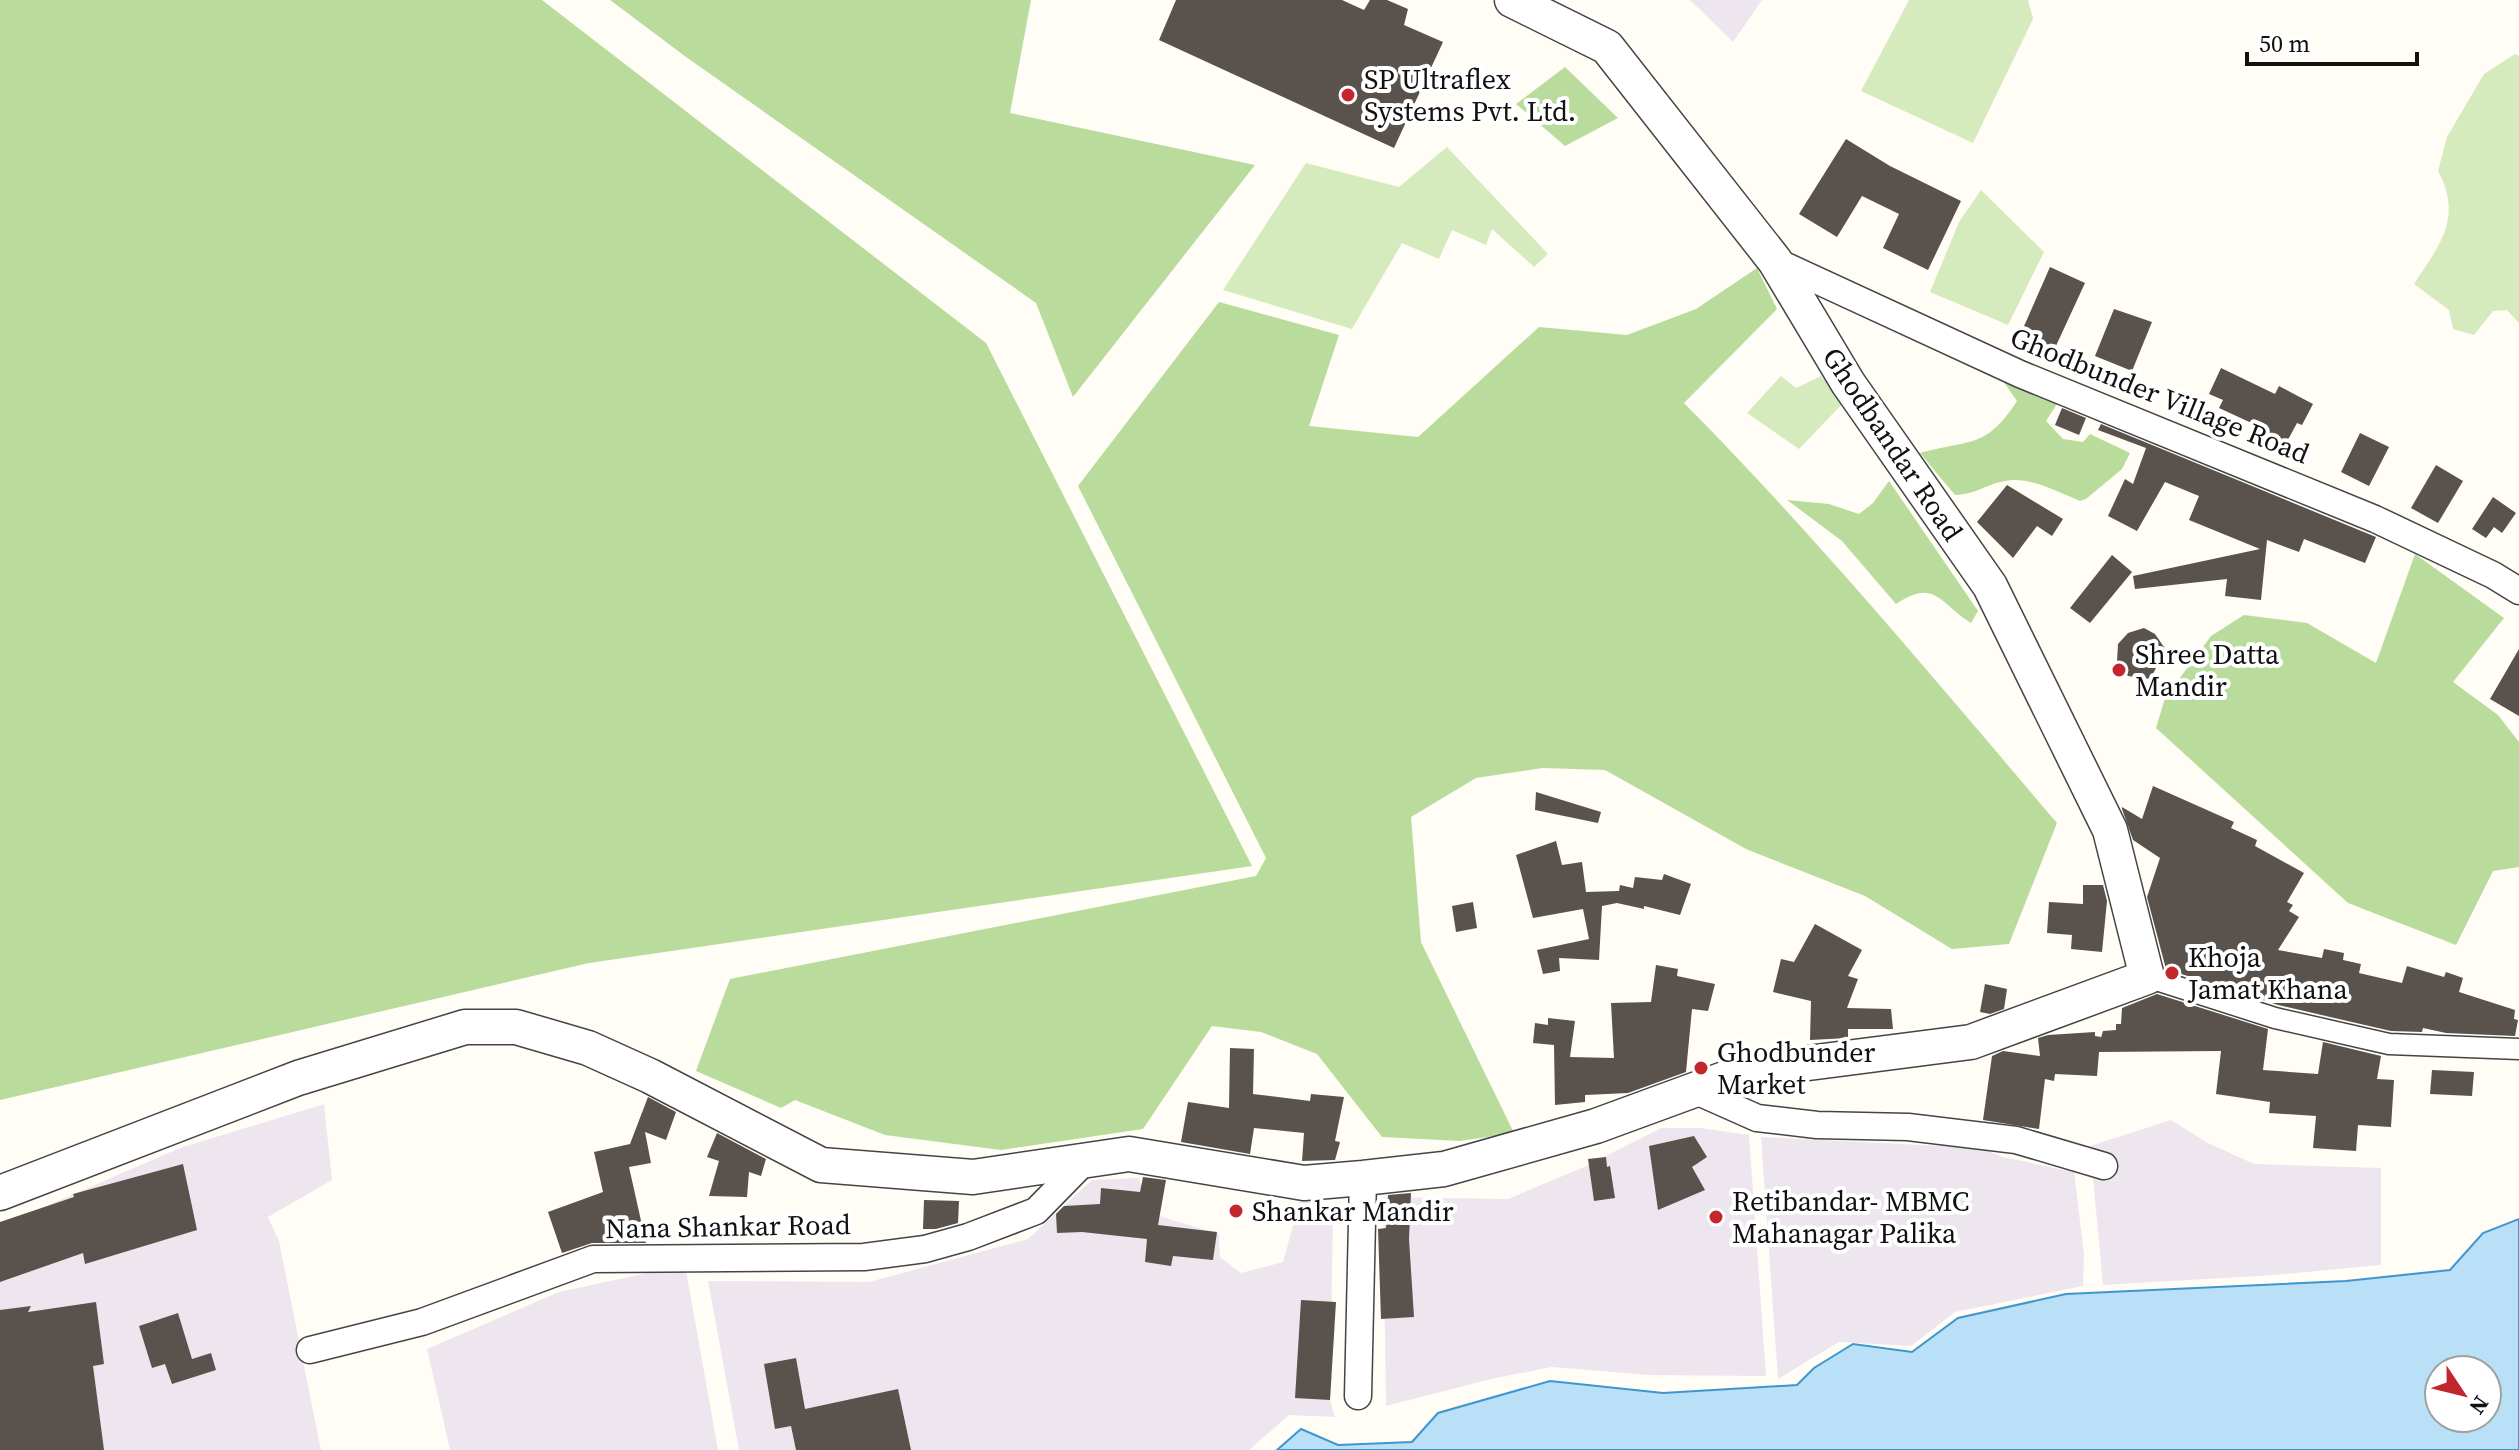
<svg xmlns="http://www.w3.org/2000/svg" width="2519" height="1450" font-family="'Source Serif 4',serif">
<rect width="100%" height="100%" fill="#fffdf5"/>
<g fill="#eee6ef">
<path d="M1690 0H1762L1733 42Z"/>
<path d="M324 1104 332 1180 268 1217 279 1241 321 1450H0V1226L180 1148Z"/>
<path d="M2171 1120 2208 1143 2254 1164 2381 1168V1265L2274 1275 2103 1285 2090 1146Z"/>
<path d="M1661 1128H1700L1749 1135 1766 1376 1649 1375 1552 1367 1491 1379 1386 1406 1383 1197 1508 1199 1584 1167Z"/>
<path d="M1761 1137 1980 1148 2003 1157 2074 1172 2084 1254 2083 1286 1955 1312 1911 1346 1839 1342 1778 1379Z"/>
<path d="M1139 1178 1149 1213 1219 1234 1220 1257 1241 1273 1283 1262 1301 1197 1333 1207 1330 1400 1335 1417 1289 1415 1249 1450H739L708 1281 869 1282 1028 1239 1092 1180Z"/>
<path d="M685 1265 718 1450H450L427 1349 559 1292Z"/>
</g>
<g fill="#d5ebbd">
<path d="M1909 0H2028L2033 19 1973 143 1861 91Z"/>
<path d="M2515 54 2519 56V323L2507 310 2493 311 2474 335 2453 329 2449 310 2414 284C2440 244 2463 218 2438 171L2447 137 2484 74Z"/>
<path d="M1447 147 1548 254 1534 267 1492 229 1486 245 1452 230 1439 259 1402 243 1352 329 1223 290 1306 163 1399 187Z"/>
<path d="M1981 190 2044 252 2008 325 1930 292 1959 222Z"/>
<path d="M1781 376 1796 388 1821 376 1845 401 1799 449 1747 413Z"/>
</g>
<g fill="#b9dc9c">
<path d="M0 0H542L986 343 1252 866 589 963 0 1100Z"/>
<path d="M610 0H1031L1010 113 1255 165 1073 397 1036 303 686 57Z"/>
<path d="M1565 67 1618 118 1565 146 1516 104Z"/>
<path d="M1757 268 1777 309 1684 403C1816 536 1935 680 2057 823L2009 944 1952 949 1865 896 1746 849 1605 770 1543 768 1476 778 1411 817 1421 942 1514 1133 1460 1141 1382 1137 1317 1054 1261 1032 1212 1026 1143 1129 1001 1150 885 1135 795 1100 781 1108 696 1071 730 979 1256 876 1266 858 1078 486 1219 302 1339 335 1309 426 1418 437 1539 327 1627 335 1696 309Z"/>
<path d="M2001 378 2057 404 2046 421 2063 439 2083 442 2090 434 2130 453 2122 469 2086 499 2080 501C2057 492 2030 476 2005 481 1986 484 1978 494 1955 495L1920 453C1970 439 1985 450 2017 401Z"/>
<path d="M1889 481 1978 611 1971 623C1939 602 1934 578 1896 604L1842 541 1787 500 1829 504 1859 514 1873 503Z"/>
<path d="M2415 554 2504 618 2453 682 2498 715 2519 742V867L2493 871 2456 945 2348 903 2156 728 2165 698 2211 636 2244 615 2307 623 2376 663Z"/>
</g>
<path fill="#b9e0f7" stroke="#3f96cf" stroke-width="2" fill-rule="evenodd" d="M2519 1219V1450H1277L1301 1429 1338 1445 1412 1442 1438 1413 1550 1381 1663 1393 1797 1385 1814 1368 1853 1344 1912 1352 1958 1318 2066 1294 2346 1281 2450 1270 2483 1233ZM2487 1370V1418H2439V1370Z"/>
<g fill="#5a524d">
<path d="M1176 0H1342L1364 10 1370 0H1387L1408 9 1404 25 1443 42 1394 148 1159 40Z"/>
<path d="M1846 139 1890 166 1961 201 1928 270 1883 248 1899 214 1862 196 1837 237 1799 214Z"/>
<path d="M2050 267 2085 283 2055 348 2021 333Z"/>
<path d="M2114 309 2152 322 2132 371 2095 356Z"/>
<path d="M2221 368 2275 394 2279 386 2313 404 2302 425 2297 423 2282 451 2261 440 2265 433 2257 428 2258 426 2219 408 2223 400 2209 394Z"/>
<path d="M2062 408 2086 418 2079 435 2055 425Z"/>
<path d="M2101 424 2376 537 2365 563 2304 539 2299 552 2267 540 2261 600 2225 596 2227 579 2135 589 2133 576 2260 549 2189 520 2199 496 2165 482 2137 531 2108 516 2125 479 2133 484 2146 448 2098 430Z"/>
<path d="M2360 433 2389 447 2369 486 2341 472Z"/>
<path d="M2436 465 2463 481 2438 523 2411 508Z"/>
<path d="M2007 485 2063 519 2052 536 2037 526 2013 558 1977 522Z"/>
<path d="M2493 497 2516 513 2502 533 2494 527 2486 538 2472 529Z"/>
<path d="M2112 555 2132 572 2090 623 2070 608Z"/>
<path d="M2144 628 2155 634 2166 650 2150 679 2128 676 2117 662 2118 644 2128 633Z"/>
<path d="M2519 649V716L2490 699Z"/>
<path d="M2153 786 2234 822 2231 828 2257 840 2255 846 2304 873 2287 902 2293 905 2289 911 2299 917 2278 950 2322 958 2324 949 2344 953 2343 960 2361 964 2359 973 2402 983 2407 966 2444 977 2446 972 2463 978 2459 992 2515 1010 2514 1019 2518 1020 2515 1036 2446 1033 2423 1028 2422 1032 2391 1031 2278 1005 2166 969 2147 897 2160 858 2133 840 2122 809V807L2142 819Z"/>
<path d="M1536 792 1601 812 1598 823 1535 810Z"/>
<path d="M1556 841 1562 865 1582 862 1586 892 1619 891 1620 885 1633 888 1635 877 1662 880 1664 874 1691 884 1680 915 1644 906V909L1617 903 1602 906 1599 960 1559 958 1560 971 1543 974 1537 950 1589 939 1583 909 1533 918 1516 855Z"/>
<path d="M2083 885H2103L2107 901 2102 952 2071 949 2072 935 2047 933 2049 902 2083 904Z"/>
<path d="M1473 902 1477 928 1456 932 1452 906Z"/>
<path d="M1815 924 1862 950 1848 976 1858 979 1847 1008 1891 1009 1893 1029H1848V1038L1810 1040 1811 1001 1773 992 1781 959 1794 962Z"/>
<path d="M1656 965 1678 969 1677 976 1715 984 1708 1011 1692 1009 1686 1072 1628 1093 1585 1095V1102L1555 1105 1554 1045 1533 1043 1535 1023 1548 1025V1018L1575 1021 1570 1057 1614 1058 1611 1003 1651 1002Z"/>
<path d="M1985 984 2007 989 2004 1009 1990 1014 1980 1012Z"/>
<path d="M2157 994 2268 1029 2263 1070 2318 1074 2323 1042 2381 1056 2377 1079 2394 1080 2391 1127 2358 1125 2356 1151 2313 1148 2316 1116 2269 1113 2270 1102 2216 1094 2221 1051 2099 1052 2097 1076 2055 1074 2054 1081 2045 1079 2039 1129 1983 1120 1992 1056 2003 1051 2040 1056 2038 1038 2048 1035 2095 1032V1036L2101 1037 2100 1041 2103 1031 2116 1030V1024H2121L2122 1008Z"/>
<path d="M1230 1048 1254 1049 1253 1094 1310 1101 1311 1094 1344 1097 1335 1141 1340 1142 1335 1160 1302 1161 1304 1133 1254 1128 1250 1154 1181 1142 1188 1102 1229 1108Z"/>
<path d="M2432 1070 2474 1072 2472 1096 2430 1094Z"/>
<path d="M648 1097 676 1112 666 1140 645 1132 651 1163 629 1167 646 1243H592L562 1253 548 1212 603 1192 594 1152 630 1144Z"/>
<path d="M717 1133 766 1159 761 1176 749 1172 747 1197 709 1196 719 1161 707 1157Z"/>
<path d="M1694 1136 1707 1157 1692 1167 1705 1190 1658 1210 1649 1146Z"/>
<path d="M1606 1157 1607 1167 1610 1166 1615 1198 1594 1201 1588 1159Z"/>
<path d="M183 1164 197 1230 85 1264 83 1253 0 1282V1222L74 1197 73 1194Z"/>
<path d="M1143 1177 1166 1180 1158 1225 1217 1232 1213 1260 1173 1256 1171 1266 1145 1262 1147 1239 1082 1232 1057 1233 1056 1214 1064 1206 1100 1204 1101 1188 1140 1192Z"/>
<path d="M1411 1193 1409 1239 1414 1317 1381 1319 1378 1229 1386 1228 1388 1195Z"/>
<path d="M924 1200 959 1201 958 1223 936 1229H923Z"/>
<path d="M1301 1300 1336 1302 1330 1400 1295 1398Z"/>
<path d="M96 1302 104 1364 93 1366 104 1450H0V1310L31 1306 28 1312Z"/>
<path d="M178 1313 192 1359 211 1353 216 1370 172 1384 165 1364 152 1368 139 1326Z"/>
<path d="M796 1358 805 1409 898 1389 911 1450H796L791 1426 775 1429 764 1364Z"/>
</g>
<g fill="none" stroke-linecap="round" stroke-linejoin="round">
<defs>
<path id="pedestrian" d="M2147 977 2275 1018 2389 1044 2519 1049"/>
<g id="minor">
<path d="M1775 261 2020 374 2375 519 2493 575 2519 591"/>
<path d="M1694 1090 1757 1118 1817 1125 1908 1127 2016 1140 2104 1166"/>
<path d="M310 1350 422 1322 593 1259 864 1257 925 1249 968 1237 1036 1211 1085 1161"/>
<path d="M1358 1396 1363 1178"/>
</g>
<path id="tertiary" d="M0 1193 298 1078 465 1027H516L588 1048 650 1076 821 1165 973 1177 1129 1154 1304 1183 1363 1178 1444 1169 1596 1126 1746 1071 1971 1042 2147 977 2110 830 1990 586 1848 383 1775 261 1607 47 1512 0"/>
</defs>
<use href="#pedestrian" stroke="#444" stroke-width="23"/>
<use href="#minor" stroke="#444" stroke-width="29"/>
<use href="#tertiary" stroke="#444" stroke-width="37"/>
<use href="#pedestrian" stroke="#fff" stroke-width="20"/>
<use href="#minor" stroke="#fff" stroke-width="26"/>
<use href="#tertiary" stroke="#fff" stroke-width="34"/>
</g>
<g fill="#c4262e" stroke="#fff" stroke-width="3">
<circle cx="1348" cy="95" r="8"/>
<circle cx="2119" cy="670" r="8"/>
<circle cx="2172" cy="973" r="8"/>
<circle cx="1701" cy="1068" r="8"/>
<circle cx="1236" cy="1211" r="8"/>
<circle cx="1716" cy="1217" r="8"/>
</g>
<g text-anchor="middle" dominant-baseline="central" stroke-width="8" stroke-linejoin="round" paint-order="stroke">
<g font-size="28" fill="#111" stroke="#fff" text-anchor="start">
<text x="1364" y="79">SP Ultraflex<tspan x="1364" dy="32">Systems Pvt. Ltd.</tspan></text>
<text x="2135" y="654">Shree Datta<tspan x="2135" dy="32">Mandir</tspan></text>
<text x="2188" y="957">Khoja<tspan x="2188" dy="32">Jamat Khana</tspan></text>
<text x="1717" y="1052">Ghodbunder<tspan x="1717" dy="32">Market</tspan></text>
<text x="1732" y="1201">Retibandar- MBMC<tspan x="1732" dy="32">Mahanagar Palika</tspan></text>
<text x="1252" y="1211">Shankar Mandir</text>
</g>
<g font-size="28" fill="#111" stroke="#fff">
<text transform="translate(2160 395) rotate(22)">Ghodbunder Village Road</text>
<text transform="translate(1893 444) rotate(56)">Ghodbandar Road</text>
<text transform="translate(728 1226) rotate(-1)">Nana Shankar Road</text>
</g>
</g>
<g transform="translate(2463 1394) rotate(125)"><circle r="38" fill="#ffffff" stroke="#a0a0a0" stroke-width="2"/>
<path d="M0-6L14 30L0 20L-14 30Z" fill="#c4262e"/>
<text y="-12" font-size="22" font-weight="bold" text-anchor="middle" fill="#111111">N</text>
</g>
<path d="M2247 52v12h170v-12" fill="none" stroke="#111111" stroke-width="4"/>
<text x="2259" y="52" font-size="24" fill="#111111" stroke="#ffffff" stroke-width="6" paint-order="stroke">50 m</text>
</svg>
